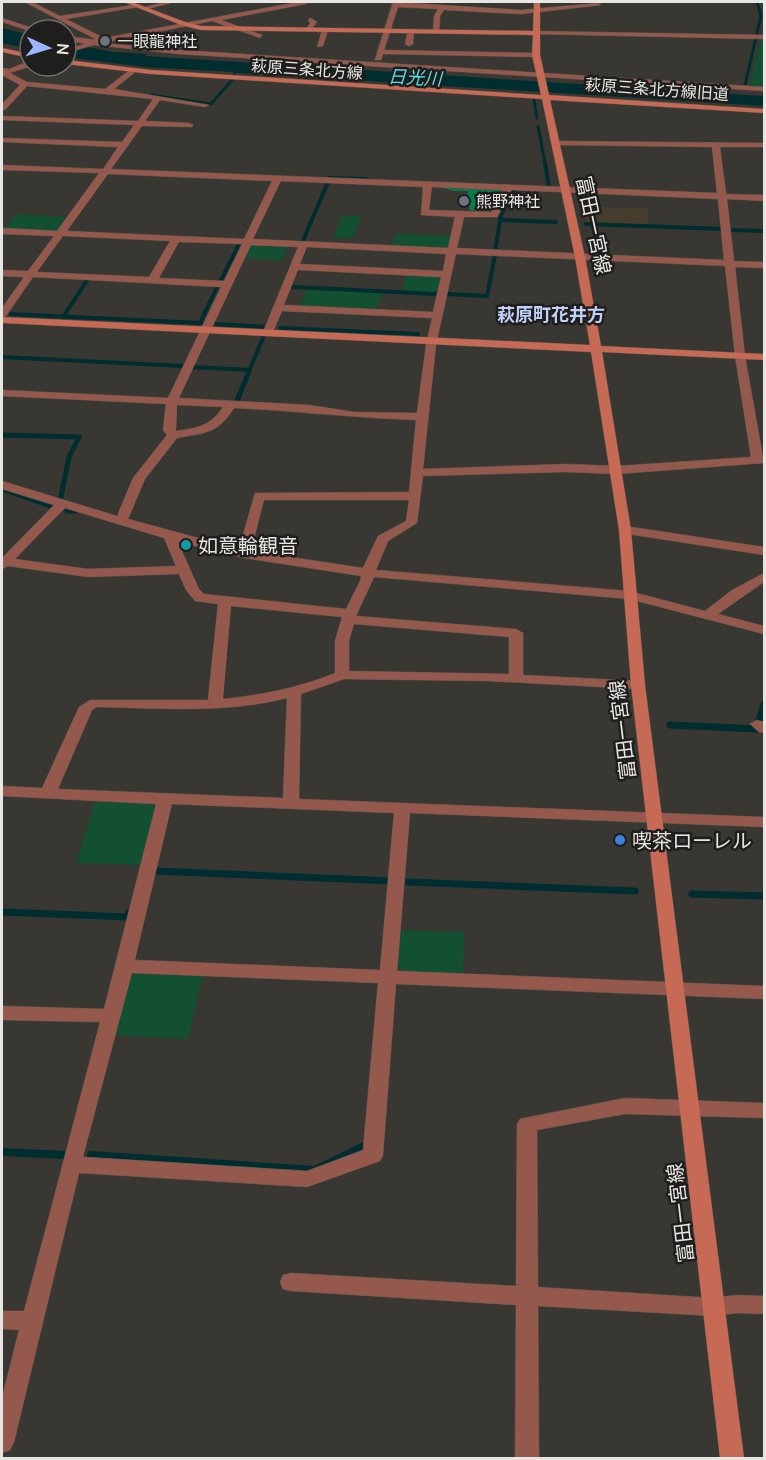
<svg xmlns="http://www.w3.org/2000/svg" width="766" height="1460" font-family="Manrope,'Noto Sans JP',sans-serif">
<rect width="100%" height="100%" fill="#383731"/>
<path fill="#463d2c" d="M583 206 648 209V225L587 222Z"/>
<g fill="#135032">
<path d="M761 38H764V87H749Z"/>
<path d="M16 214 68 217 56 232 3 230Z"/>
<path d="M342 215 361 216 353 239 342 237 333 240Z"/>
<path d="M396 234 451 236 448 249 391 246Z"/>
<path d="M250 245 288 247 282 260 244 258Z"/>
<path d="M407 274 442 275 437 293 402 291Z"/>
<path d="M307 288 382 292 376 311 299 307Z"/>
<path d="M95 802 156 804 157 809 142 865 76 863Z"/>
<path d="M400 930 464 932 463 975 404 972 398 966Z"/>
<path d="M128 969 203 973 188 1039 109 1035Z"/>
</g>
<path fill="#087b4b" d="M442 188 503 189 504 190 490 212 469 210 470 200 467 196 468 191H454Z"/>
<g fill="#002d2f">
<path d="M2 28 30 35V49L2 43Z"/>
<path d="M66 43 113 52 147 54 145 56 764 96V106L275 75 237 73 232 75 234 72 145 67 66 57Z"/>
</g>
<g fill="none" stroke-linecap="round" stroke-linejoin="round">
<g stroke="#002d2f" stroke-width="3">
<path d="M745 85 761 16 757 2"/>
<path d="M151 95 211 104 232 80"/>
<path d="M534 100 537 118"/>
<path d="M538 126 545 164"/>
</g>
<g stroke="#002d2f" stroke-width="4">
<path d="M545 163 549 187"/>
<path d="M329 178 367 179"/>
<path d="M500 220 556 222"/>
<path d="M586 224 724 229"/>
<path d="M732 230 764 231"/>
<path d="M302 243 328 182"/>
<path d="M495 251 501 215 515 189"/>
<path d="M220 282 239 244"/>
<path d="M293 287 436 294"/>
<path d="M447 294 487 296 495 255"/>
<path d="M11 314 201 323"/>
<path d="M63 317 88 279"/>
<path d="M200 323 218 285"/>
<path d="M216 324 267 327 269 322"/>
<path d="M280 328 418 334"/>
<path d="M2 357 183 366"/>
<path d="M192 367 249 370"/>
<path d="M247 376 263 338"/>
</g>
<g stroke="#002d2f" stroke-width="5">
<path d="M236 403 248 374"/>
<path d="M2 435 79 437 69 457 61 497"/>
<path d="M2 489 53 507"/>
<path d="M67 511H75"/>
</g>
<g stroke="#002d2f" stroke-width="7">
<path d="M764 704 759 721 764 724"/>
<path d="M670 725 758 729"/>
<path d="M155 871 393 881V883"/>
<path d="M408 882 635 891"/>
<path d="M692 894 764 896"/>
<path d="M2 912 128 917 129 912"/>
</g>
<g stroke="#002d2f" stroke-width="8">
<path d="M2 1152 65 1155"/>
<path d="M91 1155 315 1170 370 1143"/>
</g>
<defs>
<g id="street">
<path d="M25 2H32L60 16 140 4 138 7 66 19 104 38 298 2H309L306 4 221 20 262 35 260 38 212 21 103 43 179 50 764 87V91L179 54 94 45 66 53V49L85 44 66 40V36L97 40Z"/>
<path d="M165 2H175L144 10 141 8Z"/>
<path d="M393 2 521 10 598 3 601 5 521 14 444 10 440 16 439 32 436 34 433 32 434 16 438 9 398 7 384 50 536 53 540 55 536 57 383 54 381 60H375Z"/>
<path d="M2 18 35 29 36 30 30 31 2 22Z"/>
<path d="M311 18 317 22 309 32 306 30 310 23 308 20Z"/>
<path d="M325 28 328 30 323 46 317 47 322 30Z"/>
<path d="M411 29 414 31 413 44 409 46 405 44 408 31Z"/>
<path d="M535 31 764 35V39L533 34Z"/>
<path d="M27 62H30L31 66 10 73 27 82 105 89 131 69 134 73 114 89 209 105 205 107 160 100 145 121 189 123 193 125 192 127 142 126 111 169 717 193 712 147 556 145 552 143 556 141 764 143V147H720L726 194 764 195V201L727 199 734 261 764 262V268L735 267 745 356 764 463 617 474 565 472 423 476 417 523 388 541 376 570 629 591 705 611 732 590 764 573V582L718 614 764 626V634L629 599 374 577 356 616 516 629 523 633V675L638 681 645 685 638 689 488 681 344 679 301 694 299 799 764 817V827L410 813 397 971 764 986V999L396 984 383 1155 380 1161 307 1187 79 1173 14 1442 10 1450 2 1453V1398L19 1330 2 1329V1311H24L100 1022 2 1020V1006L104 1009 156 804 2 796V786L42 788 79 707 90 700H208L218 604 195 601 186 590 179 574 88 577 8 566 2 569V558L54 505 2 489V481L117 516 133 478 167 435 163 430 166 404 2 396V390L168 398 221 287 33 277 6 316 2 317V308L24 277 2 276V270L28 271 54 236 2 234V228L57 231 99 173 2 170V165L103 169 118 147 2 142V138L122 142 134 125 2 120V116L138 121 153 99 27 86 5 110H2V104L20 85 2 75V68L9 69ZM108 174 272 181 244 239 67 231ZM281 181 423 187 421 215 455 217 448 248 253 239ZM432 187 503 190 491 212 429 210ZM512 190 718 199 724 260 457 248 464 217H497ZM63 236 170 241 149 277 37 272ZM179 242 242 244 224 281 159 278ZM251 245 298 247 263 332 264 334H272L282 311 432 318 426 345 417 413 354 412 309 405 179 398ZM307 247 446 254 443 271 300 264ZM456 254 725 266 735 356 751 457 617 466 565 464 423 469 436 345ZM298 270 441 277 433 312 284 305ZM177 405 223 407C211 426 197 428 176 431ZM234 408C295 411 355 418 416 420L409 492 255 493 239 549 128 519 145 479 177 438C205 433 218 434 234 408ZM264 500H409L406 521 378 536 363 568 251 551ZM65 508 164 538 176 566 88 569 15 559ZM178 542 244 558 361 576 360 581 346 609 204 594 199 589ZM231 606 342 617 335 641V673C298 688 262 695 223 699ZM354 624 509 637V674L349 671V641ZM287 698 283 798 58 789 92 710 97 707C160 708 225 714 287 698ZM172 804 394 813 380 970 135 960ZM132 973 378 983 363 1150 307 1171 83 1157Z"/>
<path d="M625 526 764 547V555L621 533 619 530Z"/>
<path d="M757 720 764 722V733L759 732 750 724Z"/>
<path d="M625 1098 764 1103V1118L625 1114 537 1130 538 1287 713 1298 737 1295 764 1296V1314L737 1313 713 1316 538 1306 539 1458H515L516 1305 291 1291 283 1289 280 1282 283 1275 291 1273 516 1286 517 1124 520 1119Z"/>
</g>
<g id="secondary">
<path d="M124 2H132L185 22 201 26 533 31 534 2H540V55L549 95 764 109V113L550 100 585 257 601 346 764 354V360L602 352 631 530 645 685 744 1458H720L631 685 619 530 591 352 2 323V317L590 345 575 257 542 99 151 74 66 64V60L151 70 541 95 532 55 533 35 201 30 181 25Z"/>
<path d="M2 48 30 54V58L2 52Z"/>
</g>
</defs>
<use href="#street" stroke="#54534d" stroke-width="1"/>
<use href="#secondary" stroke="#54534d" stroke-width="1"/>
<use href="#street" fill="#94594c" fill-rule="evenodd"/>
<use href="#secondary" fill="#c66a55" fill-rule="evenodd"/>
</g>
<g fill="#6b7280" stroke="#1f1e1c" stroke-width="2">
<circle cx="105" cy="41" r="6"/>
<circle cx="464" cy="201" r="6"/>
</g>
<circle fill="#0f9aa8" stroke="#1f1e1c" stroke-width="2" cx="186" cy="545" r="6"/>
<circle fill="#3f7fe0" stroke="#1f1e1c" stroke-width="2" cx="620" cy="840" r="6"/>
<g text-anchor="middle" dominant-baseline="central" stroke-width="5" stroke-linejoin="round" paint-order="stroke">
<g font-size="16" fill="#e6e6e2" stroke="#1f1e1c" text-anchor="start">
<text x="117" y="41">一眼龍神社</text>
<text x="476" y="201">熊野神社</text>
</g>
<g font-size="16" fill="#e6e6e2" stroke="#1f1e1c">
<text transform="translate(307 69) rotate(4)">萩原三条北方線</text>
<text transform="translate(657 89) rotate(4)">萩原三条北方線旧道</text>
</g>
<g font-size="18" font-style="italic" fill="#53e0e6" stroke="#1f1e1c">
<text transform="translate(415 77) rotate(3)">日光川</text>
</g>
<g font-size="18" font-weight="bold" fill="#c0d0fa" stroke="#1f1e1c">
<text x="551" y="314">萩原町花井方</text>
</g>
<g font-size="20" fill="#e6e6e2" stroke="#1f1e1c">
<text transform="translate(594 225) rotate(78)">富田一宮線</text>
<text transform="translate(622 730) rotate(-97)">富田一宮線</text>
<text transform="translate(680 1213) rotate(-97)">富田一宮線</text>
</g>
<g font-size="20" fill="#e6e6e2" stroke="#1f1e1c" text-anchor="start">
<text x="198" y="545">如意輪観音</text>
<text x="632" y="840">喫茶ローレル</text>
</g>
</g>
<rect width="766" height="1460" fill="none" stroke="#e6e6e2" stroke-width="6"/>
<g transform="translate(48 48) rotate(94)"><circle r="28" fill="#1f1e1c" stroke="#6f6e6b" stroke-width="1.5"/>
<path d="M0-4.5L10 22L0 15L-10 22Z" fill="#9ab5fd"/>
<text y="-9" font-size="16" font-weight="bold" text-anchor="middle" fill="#e6e6e2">N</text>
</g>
</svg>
